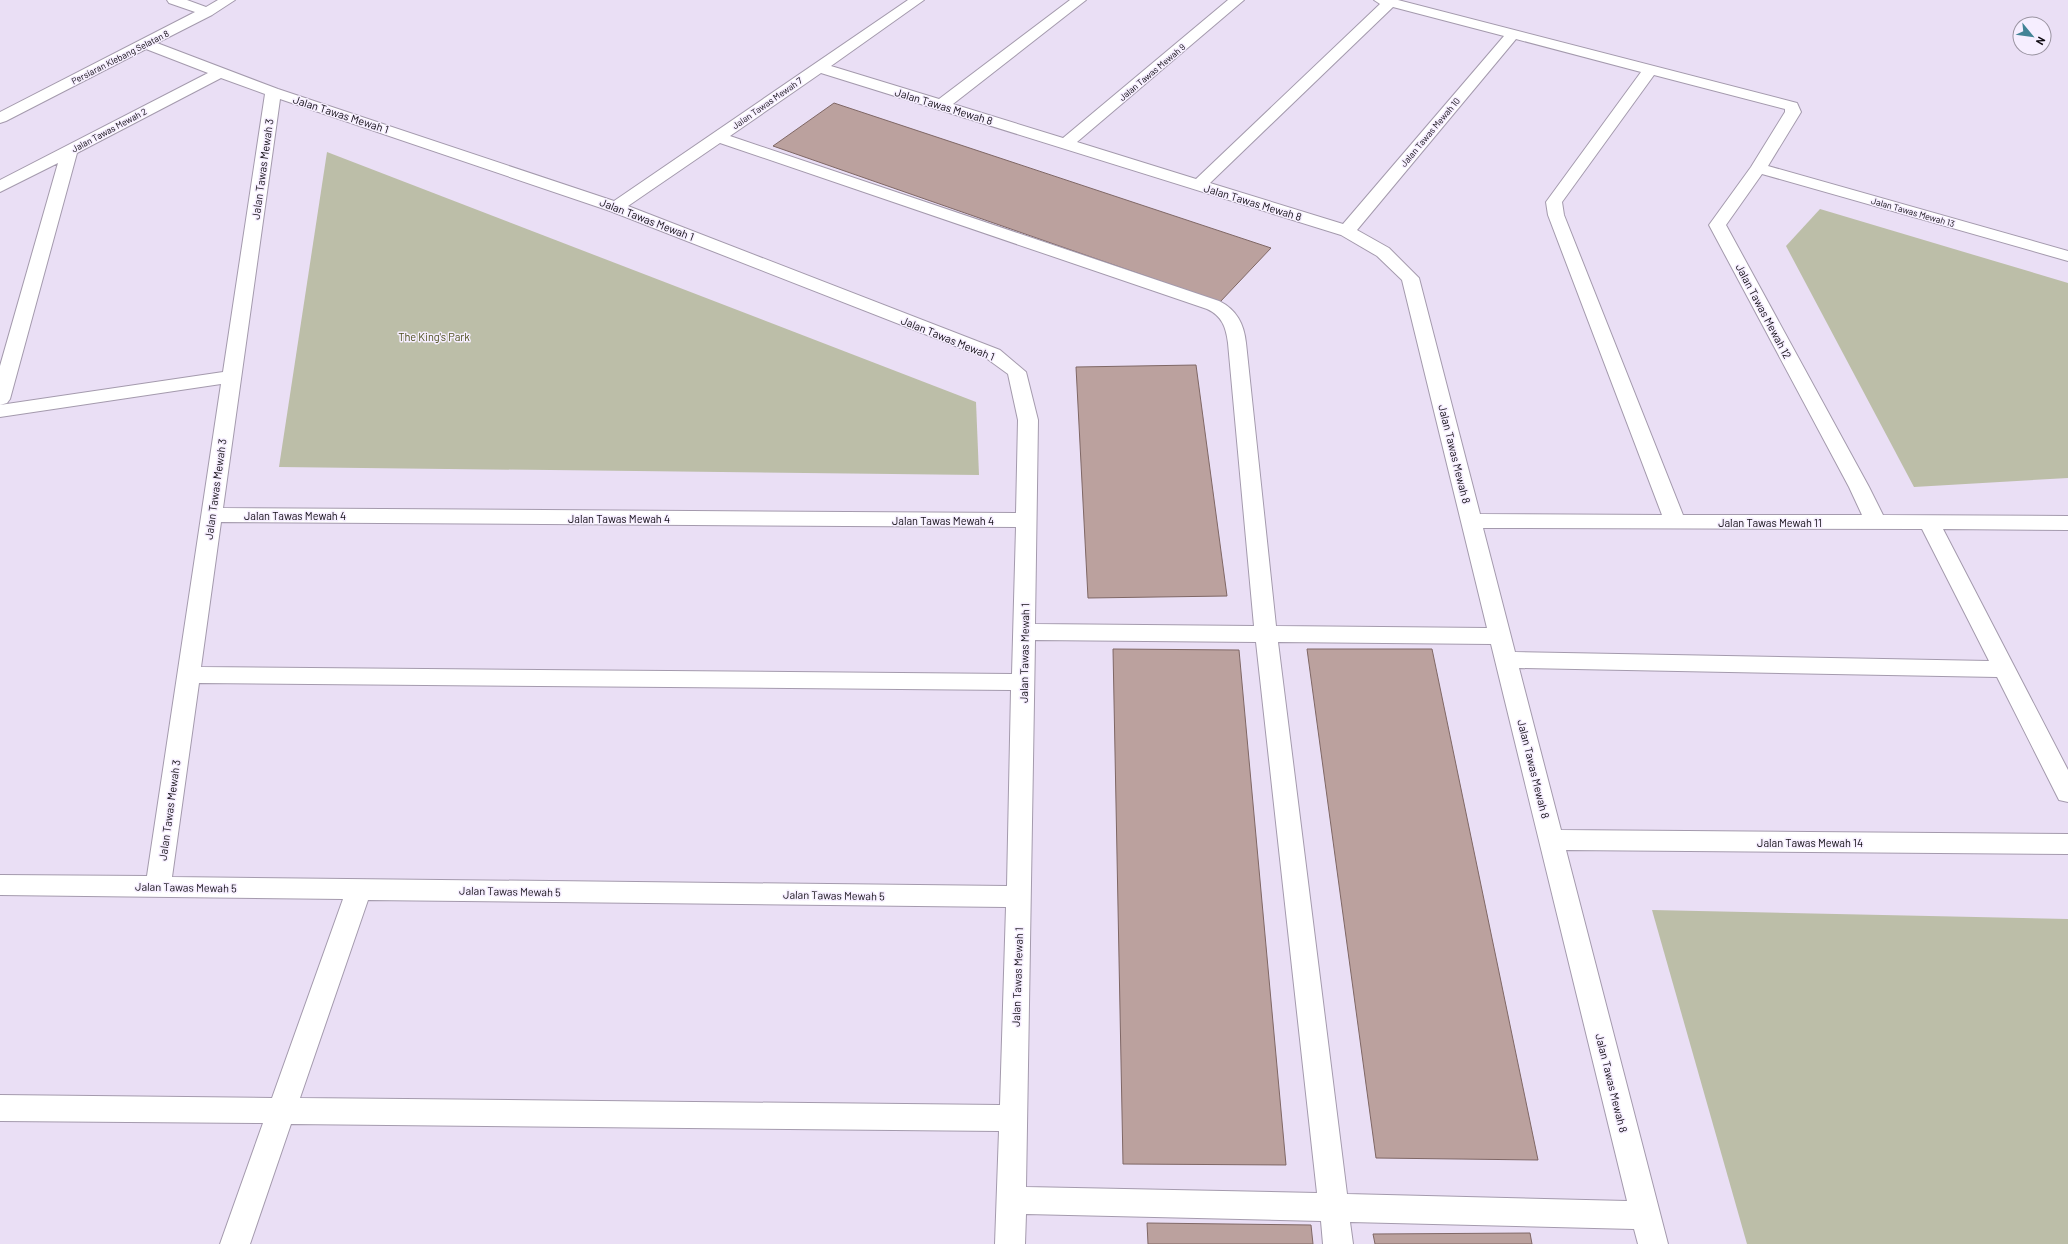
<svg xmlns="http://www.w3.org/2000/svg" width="2068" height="1244" font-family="Barlow,sans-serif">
<rect width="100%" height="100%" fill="#eadff5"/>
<g fill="#bcbea8">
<path d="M327 152 976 402 979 475 279 467Z"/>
<path d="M1820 209 2068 283V478L1914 487 1786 246Z"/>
<path d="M1652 910 2068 919V1244H1747Z"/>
</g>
<g fill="#bba19e" stroke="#7f6765">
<path d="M834 103 1271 248 1220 302 773 146Z"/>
<path d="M1196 365 1227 596 1088 598 1076 367Z"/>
<path d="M1113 649 1239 650 1286 1165 1123 1164Z"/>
<path d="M1307 649H1432L1538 1160 1376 1158Z"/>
<path d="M1147 1223 1311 1225 1313 1244H1148Z"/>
<path d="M1530 1233 1532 1244H1375L1373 1234Z"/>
</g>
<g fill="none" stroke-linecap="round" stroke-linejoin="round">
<defs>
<path id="minor" d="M167 0H187L206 7 218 0H235L212 15 157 43 278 89 614 201 908 0H924L831 66 939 99 1070 0H1086L953 104 1063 138 1228 0H1244L1077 142 1196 179 1380 4 1374 0H1398L1797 103 1801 112 1768 166 2068 251V261L1762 174 1726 225 1869 487 1883 515 2068 516V530L1943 529 2068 770V802L2059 800 1997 677 1519 668 1561 830 2068 834V854L1566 850 1668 1244H1638L1634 1229 1350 1222 1353 1244H1323L1321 1221 1026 1214 1025 1244H995L999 1131 291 1124 250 1244H220L263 1123 0 1121V1095L272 1098 343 899 0 895V875L147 876 221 384 0 417V405L223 372 265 94 221 78 77 153 10 399 7 403 0 405V366L58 163 0 192V180L208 73 146 49 6 121 0 123V112L195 12 169 3ZM1393 7 1504 36 1343 224 1210 183ZM1516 39 1641 72 1546 202 1548 215 1662 515 1480 514 1419 278 1389 248 1357 230ZM821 73 1341 235 1377 256 1402 280 1487 628 1276 626 1246 343C1244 324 1237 310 1219 301L730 136ZM1654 75 1785 109V112L1751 167 1709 225 1849 487 1862 515H1683L1564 215 1562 202ZM280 99 610 211 986 358 1008 374 1018 420 1016 513 223 508ZM720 143 1207 309C1222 316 1226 327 1228 343L1254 626 1035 624 1038 420 1026 372 1000 350 628 206ZM221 522 1016 527 1012 674 201 667ZM1483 528 1922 529 1989 661 1515 652ZM1035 640 1256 642 1317 1193 1026 1187ZM1278 642 1491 644 1627 1201 1347 1194ZM199 683 1011 690 1007 886 172 877ZM368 900 1006 907 1000 1105 300 1098Z"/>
</defs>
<use href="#minor" stroke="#a49aad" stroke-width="2"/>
<use href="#minor" fill="#fff" fill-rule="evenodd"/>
</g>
<g text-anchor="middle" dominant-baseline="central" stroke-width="3" stroke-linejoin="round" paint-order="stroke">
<g font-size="9" fill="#100c13" stroke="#f6eeff">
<text transform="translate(120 57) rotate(-27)">Persiaran Klebang Selatan 8</text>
<text transform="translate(1152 72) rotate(-40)">Jalan Tawas Mewah 9</text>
<text transform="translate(767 103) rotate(-35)">Jalan Tawas Mewah 7</text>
<text transform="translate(109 130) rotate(-28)">Jalan Tawas Mewah 2</text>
<text transform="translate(1430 132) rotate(-50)">Jalan Tawas Mewah 10</text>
<text transform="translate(1913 212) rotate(16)">Jalan Tawas Mewah 13</text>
</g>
<g font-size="11" fill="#100c13" stroke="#f6eeff">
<text transform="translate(944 106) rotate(17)">Jalan Tawas Mewah 8</text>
<text transform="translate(341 114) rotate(18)">Jalan Tawas Mewah 1</text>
<text transform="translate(262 169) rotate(-82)">Jalan Tawas Mewah 3</text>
<text transform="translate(1253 202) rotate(17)">Jalan Tawas Mewah 8</text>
<text transform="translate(647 219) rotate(21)">Jalan Tawas Mewah 1</text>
<text transform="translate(1764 311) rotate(62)">Jalan Tawas Mewah 12</text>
<text transform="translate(948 338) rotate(22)">Jalan Tawas Mewah 1</text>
<text transform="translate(1455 454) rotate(76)">Jalan Tawas Mewah 8</text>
<text transform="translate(215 489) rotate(-82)">Jalan Tawas Mewah 3</text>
<text x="295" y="515">Jalan Tawas Mewah 4</text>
<text x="619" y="518">Jalan Tawas Mewah 4</text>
<text x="943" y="520">Jalan Tawas Mewah 4</text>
<text x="1770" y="522">Jalan Tawas Mewah 11</text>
<text transform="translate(1024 653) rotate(-89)">Jalan Tawas Mewah 1</text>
<text transform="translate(1534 769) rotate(76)">Jalan Tawas Mewah 8</text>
<text transform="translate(169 810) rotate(-82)">Jalan Tawas Mewah 3</text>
<text x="1810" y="842">Jalan Tawas Mewah 14</text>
<text transform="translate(186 887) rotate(1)">Jalan Tawas Mewah 5</text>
<text transform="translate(510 891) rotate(1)">Jalan Tawas Mewah 5</text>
<text transform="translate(834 895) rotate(1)">Jalan Tawas Mewah 5</text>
<text transform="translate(1017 977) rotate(-88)">Jalan Tawas Mewah 1</text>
<text transform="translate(1612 1083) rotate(76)">Jalan Tawas Mewah 8</text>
</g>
<g font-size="11" fill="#4a4d1b" stroke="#f6eeff">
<text x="434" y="336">The King's Park</text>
</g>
</g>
<g transform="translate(2032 36) rotate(119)"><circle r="19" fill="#f6eeff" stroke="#9a94a1"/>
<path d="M0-3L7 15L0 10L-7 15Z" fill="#428396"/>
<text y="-6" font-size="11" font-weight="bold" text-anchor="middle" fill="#100c13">N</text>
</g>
</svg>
